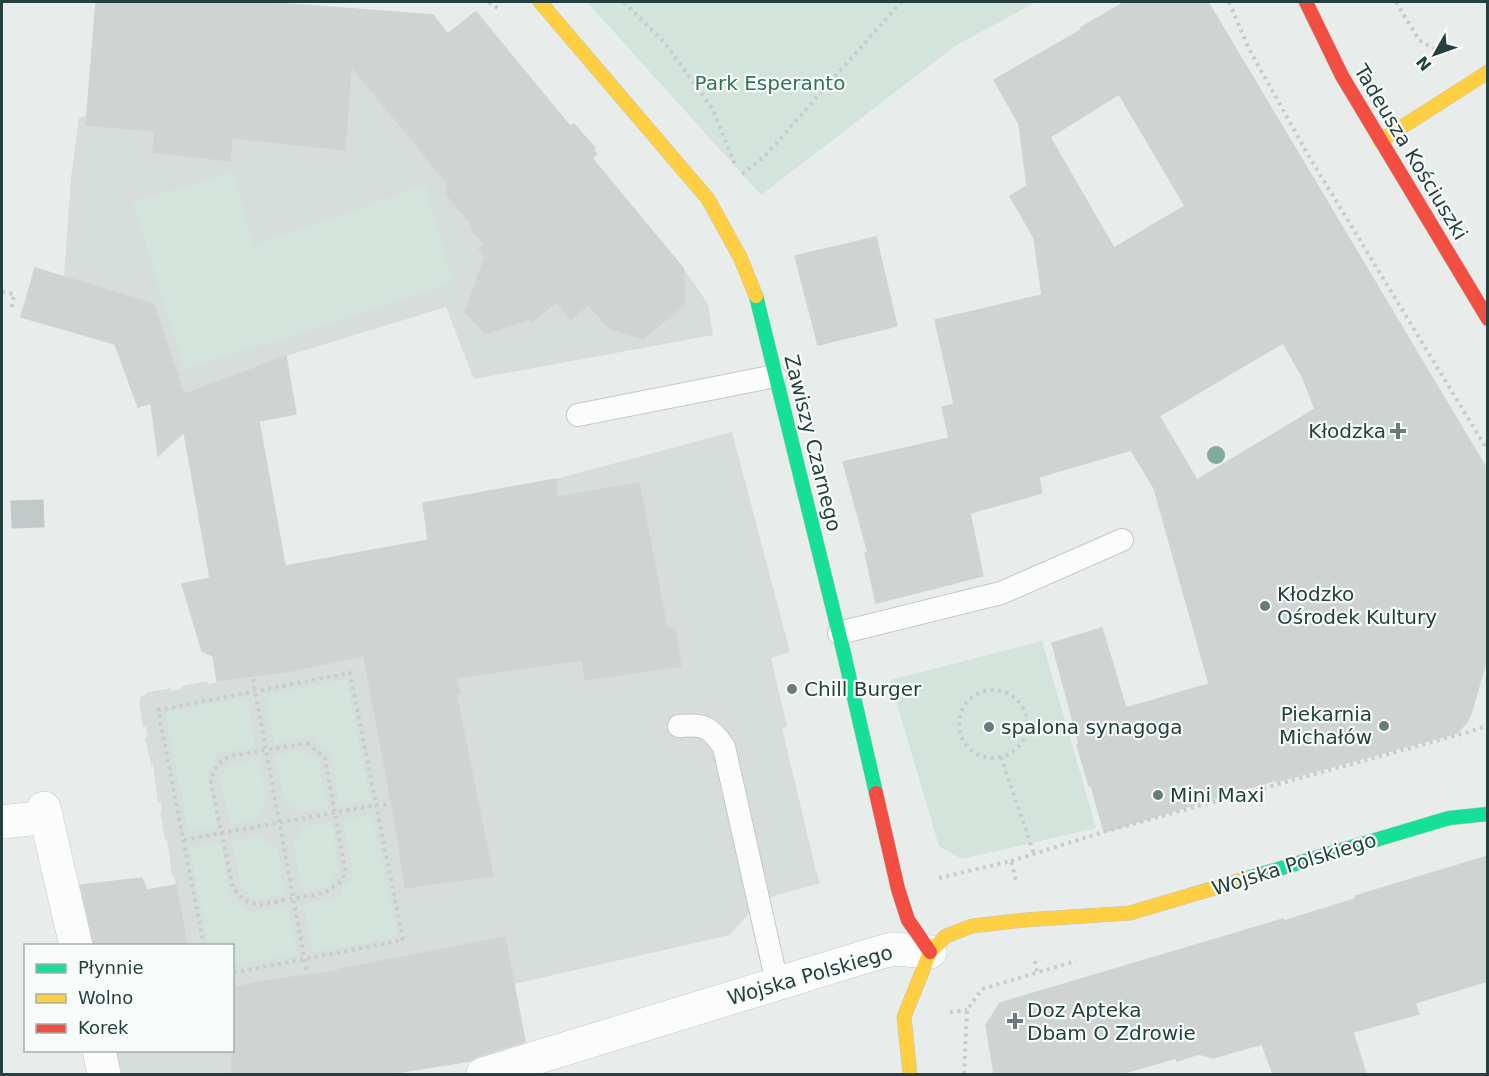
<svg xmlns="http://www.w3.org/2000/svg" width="1489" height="1076" font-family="'DejaVu Sans',sans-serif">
<rect width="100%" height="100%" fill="#e8eceb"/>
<g fill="#d6dddb">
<path d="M96 2H264L433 15 448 34 477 11 568 124H574L595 148V156L592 159 683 268 708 304 713 335 474 379 446 307 286 356 184 393 154 304 64 277 71 178 79 117 87 116Z"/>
<path d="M732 432 790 652 771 658 787 726 782 728 816 871 820 883 760 900 730 935 514 984 527 1051 389 1074H117L112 1051 232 1050V946L90 945 78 885 142 878 147 890 176 884 174 876H172L167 839H165L160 813 162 812 161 803H158L153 764 151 765 145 738 148 737 146 727H143L139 700H141L140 696 146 695 145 693 171 688V691L182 689V686L207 681 208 684 218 682 213 656 202 651 182 584 210 578 193 485 268 471 286 566 428 540 423 503 556 479Z"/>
</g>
<g fill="#d2e4db">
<path d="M587 2H1036L955 46 761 195Z"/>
<path d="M232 172 254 245 425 185 453 282 282 339 184 369 133 202Z"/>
<path d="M1042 641 1096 828 962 859 939 846 890 680Z"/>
<path d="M346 680 370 800 339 805 330 749C320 749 315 744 313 735L275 744 264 695Z"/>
<path d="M248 697 255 747 218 754 213 766 207 770 217 827 188 831 165 712Z"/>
<path d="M306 750 308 754 318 759 328 808 299 812 285 802 275 756Z"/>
<path d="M259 759 267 802 262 807 258 819 231 824 219 776 226 770 229 764Z"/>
<path d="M372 814 397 937 313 952 303 903 341 896 343 886 353 878 343 820Z"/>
<path d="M331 822 340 872 333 878 330 886 302 892 293 841 298 837 301 828Z"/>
<path d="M260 836 266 844 277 848 285 895 255 900 250 894 242 890 232 840Z"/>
<path d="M221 842 231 901H239L249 912 288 906 298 955 233 965 232 946 208 945 190 847Z"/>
</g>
<g fill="#cfd3d2" stroke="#d0d5d4" stroke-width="1.5" fill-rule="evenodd">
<path d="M96 2H264L433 15 448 34 475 12 571 127 574 124 595 148 593 150 597 154 592 158 683 268 685 304 643 339 609 328 588 304 571 320 556 302 532 322 530 319 485 334 465 312 485 257 479 249 485 245 470 227 472 225 446 194 447 183 351 66 345 150 232 138 230 161 153 152 155 131 86 125Z"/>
<path d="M1125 2H1208L1488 471V655L1471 714 1467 722 1457 733 1276 782V780L1104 832 1091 785 1089 786 1077 745 1079 744 1052 643 1102 628 1126 708 1209 684 1154 488 1131 450 1039 477 1042 493 970 513 983 576 876 603 865 553H868L843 462 949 438 942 407 954 404 935 320 1042 295 1034 238 1010 196 1027 186 1019 124 994 80 1081 30 1080 28ZM1119 94 1185 206 1114 248 1050 137ZM1283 343 1303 378 1315 409 1197 480 1159 416Z"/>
<path d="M876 237 897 326 818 345 795 256Z"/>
<path d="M35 268 154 304 184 394 286 356 296 414 259 421 285 566 428 540 423 503 556 479 557 497 639 483 667 628H675L681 666 585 680 582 660 456 678 460 693H456L493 876 405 888 398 839 364 656 285 672 217 681 213 656 202 651 182 584 210 578 184 432 158 456 151 403 138 407 115 344 21 317Z"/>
<path d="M1488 856V981L1415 1003 1419 1014 1353 1032 1366 1074H1273L1262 1044 1213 1058 1199 1054 1177 1061 1176 1058 1121 1074H994L986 1025 1000 1003 1283 919 1284 921 1355 899V896Z"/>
<path d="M142 878 147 890 176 885 187 945H94L81 885Z"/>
<path d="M505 937 525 1041 477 1056 470 1061 389 1074H232V988L262 981 340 971V969Z"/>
</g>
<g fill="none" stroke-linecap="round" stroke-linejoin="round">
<path stroke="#c1cac8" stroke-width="33" stroke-dasharray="33 16" stroke-linecap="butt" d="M27 500 28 528"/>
<defs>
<g id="lane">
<path d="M578 415 775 376"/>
<path d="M839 633 1001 593 1122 540"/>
<path d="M679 726C703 724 710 726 724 747L777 983"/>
</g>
<g id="street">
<path d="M44 808 76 946"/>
<path d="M2 822 47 817"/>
<path d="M99 1050 104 1074"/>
<path d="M483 1074 874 954 893 949 930 952"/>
</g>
<g id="fast">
<path d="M756 296 844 654 876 793"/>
<path d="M1248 878 1449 818 1488 814"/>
</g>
<g id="slow">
<path d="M540 2 708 199 740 257 756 296"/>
<path d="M1380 141 1488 72"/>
<path d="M910 1074 904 1017 930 952 946 936 972 926 1025 920 1130 913 1248 878"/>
</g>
<g id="jam">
<path d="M1306 2 1342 76 1488 319"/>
<path d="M876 793 898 889 908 920 930 952"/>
</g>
</defs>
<use href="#lane" stroke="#c5c9c8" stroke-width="24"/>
<use href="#street" stroke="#c5c9c8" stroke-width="34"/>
<use href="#fast" stroke="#c2c8c7" stroke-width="15"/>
<use href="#slow" stroke="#c2c8c7" stroke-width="15"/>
<use href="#jam" stroke="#c2c8c7" stroke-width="15"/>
<g stroke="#c6cecd" stroke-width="4" stroke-dasharray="3 4.5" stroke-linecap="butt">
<path d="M489 2 500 10"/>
<path d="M624 2 664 42 712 108 735 164"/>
<path d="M1229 2 1248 47 1307 153 1488 451"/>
<path d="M1396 2 1419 40 1442 53"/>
<path d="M742 174 763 158 901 2"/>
<path d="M2 292 14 294 11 311"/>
<path d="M253 679 307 973"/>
<circle cx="993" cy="724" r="34"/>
<path d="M307 743 325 758 345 870 342 881 324 893 258 905 244 900 233 888 211 782C214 769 218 762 230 756Z"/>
<path d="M1001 757 1034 854"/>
<path d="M184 840 376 805H390"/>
<path d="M1011 861 1100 833 1472 731 1488 725"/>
<path d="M939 878 1011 861 1016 880"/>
<path d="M204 946 158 710 350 673 403 940 232 973"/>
<path d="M1035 961 1037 972"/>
<path d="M950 1012 967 1010"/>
<path d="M964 1074 967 1010 982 989 1076 961"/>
</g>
<use href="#lane" stroke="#fcfcfc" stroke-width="22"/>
<use href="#street" stroke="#fcfcfc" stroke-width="33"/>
<use href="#fast" stroke="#16e098" stroke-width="14"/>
<use href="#slow" stroke="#ffcf43" stroke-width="14"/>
<use href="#jam" stroke="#f24e42" stroke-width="14"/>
</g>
<circle fill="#83ab9b" cx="1216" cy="455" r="9"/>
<g fill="#697c7b" stroke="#f7fbf9" stroke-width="2">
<path d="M1395 422h6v6h6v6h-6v6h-6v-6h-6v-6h6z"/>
<circle cx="1265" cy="606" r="6"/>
<circle cx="792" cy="689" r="6"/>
<circle cx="1384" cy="726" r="6"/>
<circle cx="989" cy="727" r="6"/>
<circle cx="1158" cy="795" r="6"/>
<path d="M1012 1012h6v6h6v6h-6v6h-6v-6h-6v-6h6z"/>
</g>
<g text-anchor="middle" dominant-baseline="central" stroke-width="4.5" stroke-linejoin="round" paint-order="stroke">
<g font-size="20" fill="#317559" stroke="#f7fbf9">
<text x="770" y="83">Park Esperanto</text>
</g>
<g font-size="20" fill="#25403e" stroke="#f7fbf9">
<text transform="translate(1411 152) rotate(59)">Tadeusza Kościuszki</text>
<text transform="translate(813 443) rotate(76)">Zawiszy Czarnego</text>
<text transform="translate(1294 864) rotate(-17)">Wojska Polskiego</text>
<text transform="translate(810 975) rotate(-16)">Wojska Polskiego</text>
</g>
<g font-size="20" fill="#25403e" stroke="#f7fbf9" text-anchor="start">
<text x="1386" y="431" text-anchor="end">Kłodzka</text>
<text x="1277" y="594">Kłodzko<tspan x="1277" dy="23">Ośrodek Kultury</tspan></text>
<text x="804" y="689">Chill Burger</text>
<text x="1372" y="714" text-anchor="end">Piekarnia<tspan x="1372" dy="23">Michałów</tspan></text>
<text x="1001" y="727">spalona synagoga</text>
<text x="1170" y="795">Mini Maxi</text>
<text x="1027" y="1010">Doz Apteka<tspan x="1027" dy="23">Dbam O Zdrowie</tspan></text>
</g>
</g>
<rect width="1489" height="1076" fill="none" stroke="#25403e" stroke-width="6"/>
<rect x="24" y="944" width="210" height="108" fill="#f7fbf9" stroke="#a3b0ae" stroke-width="1.5"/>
<rect x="36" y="964" width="30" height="9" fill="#16e098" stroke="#a3b0ae" stroke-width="1.5"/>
<text x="78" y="974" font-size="18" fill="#25403e">Płynnie</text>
<rect x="36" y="994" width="30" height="9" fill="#ffcf43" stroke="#a3b0ae" stroke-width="1.5"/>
<text x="78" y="1004" font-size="18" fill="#25403e">Wolno</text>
<rect x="36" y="1024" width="30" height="9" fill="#f24e42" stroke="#a3b0ae" stroke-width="1.5"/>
<text x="78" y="1034" font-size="18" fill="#25403e">Korek</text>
<g transform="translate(1435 54) rotate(230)" stroke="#f7fbf9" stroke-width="4.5" paint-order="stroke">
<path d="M0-4.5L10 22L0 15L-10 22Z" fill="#25403e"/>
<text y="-9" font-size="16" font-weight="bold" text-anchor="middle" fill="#25403e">N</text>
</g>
</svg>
